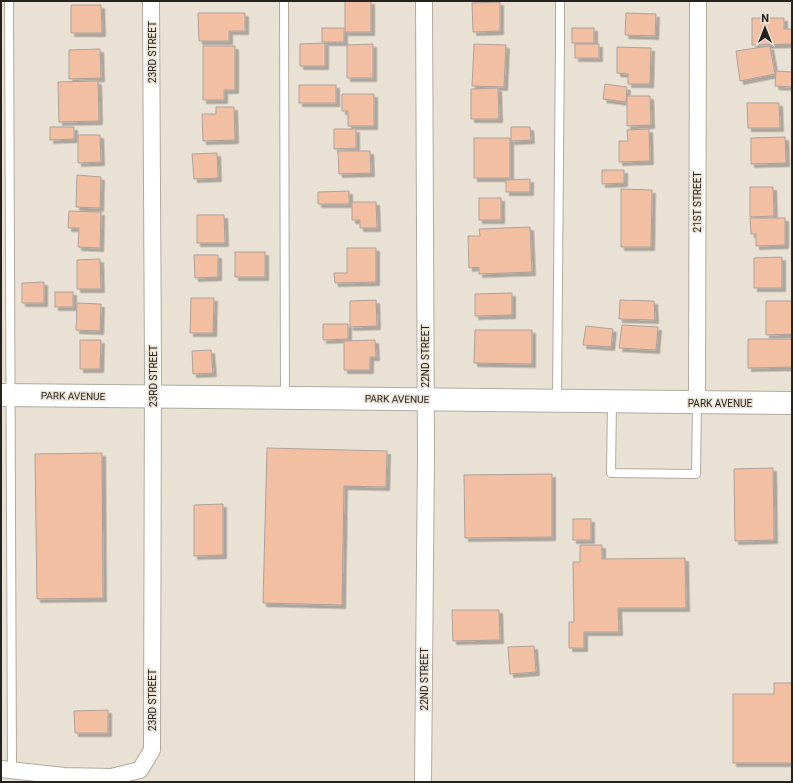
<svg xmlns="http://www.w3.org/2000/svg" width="793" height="783" font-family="Roboto,sans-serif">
<defs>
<filter id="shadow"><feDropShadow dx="3.5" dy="3.5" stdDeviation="0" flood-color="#0004"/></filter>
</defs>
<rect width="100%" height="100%" fill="#eae1d5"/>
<g fill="#f2bfa3" stroke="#aea19a" filter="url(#shadow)">
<rect x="345" y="1" width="26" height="31"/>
<path d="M500 2V31L473 32 472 3Z"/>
<path d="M71 5H101L102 33H71Z"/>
<path d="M198 13H245V31H229V41H199Z"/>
<path d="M626 13 656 14 655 36 625 35Z"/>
<path d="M752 18H784V29H792V44L752 45Z"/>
<rect x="322" y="28" width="22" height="14"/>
<rect x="572" y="28" width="22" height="15"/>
<path d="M325 43V66H300V44Z"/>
<path d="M373 44V78H347V45Z"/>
<path d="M474 44 506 45 504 87 472 86Z"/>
<rect x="575" y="44" width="24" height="14"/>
<path d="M203 46H235V90H224V100H203Z"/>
<path d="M770 46 775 74 740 81 736 51Z"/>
<path d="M617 47 651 48 650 84H628V74L617 73Z"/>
<path d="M100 49 101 78 69 79V50Z"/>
<path d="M776 71 792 72V87L775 86Z"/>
<path d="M98 81 99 121 59 122 58 82Z"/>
<path d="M605 84 627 87 626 102 603 99Z"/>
<rect x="299" y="85" width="37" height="18"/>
<path d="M498 88 499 119H471V89Z"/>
<path d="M342 94H374V126H348V111H342Z"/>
<path d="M627 96H650L651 125 627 126Z"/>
<path d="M747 103H779L780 128H748Z"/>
<path d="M216 107H234L235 140 203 141 202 114H216Z"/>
<path d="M50 127H74V139L50 140Z"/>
<path d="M511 127H530L531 140 511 141Z"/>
<path d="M334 129H356V148L334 149Z"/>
<path d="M649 129 650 161 619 162V141H628L627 130Z"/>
<path d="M78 135H100L101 162 78 163Z"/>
<path d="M785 137 786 163 751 164V138Z"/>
<rect x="474" y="138" width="36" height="40"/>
<path d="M338 151H370L371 173 339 174Z"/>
<path d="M217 153 218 178 194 179 192 154Z"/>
<path d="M602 170H624V183L602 184Z"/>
<path d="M77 175 101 177 100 208 76 207Z"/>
<path d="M530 179V192H506V180Z"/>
<path d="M750 187H773L774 216 750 217Z"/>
<path d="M621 189 652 190 651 247H621Z"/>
<path d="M349 191V204H318V192Z"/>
<rect x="479" y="198" width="22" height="22"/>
<path d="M352 202H376L377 228H360V220H352Z"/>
<path d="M69 211 101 212 100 248 78 247 79 228H68Z"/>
<path d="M197 215H224L225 243H197Z"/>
<path d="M750 218H785V245L756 246V234H751Z"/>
<path d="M530 227 532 272 479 274V267L469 268 468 236H480L479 229Z"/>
<path d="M347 248H376V282L335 283 334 273H347Z"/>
<rect x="235" y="252" width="30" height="25"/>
<path d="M194 255H218V277L195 278Z"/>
<path d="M782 257V288H754V258Z"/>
<path d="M100 259 101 289H77V260Z"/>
<path d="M44 282V303H22V283Z"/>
<rect x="55" y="292" width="18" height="15"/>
<path d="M512 293V315L475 316V294Z"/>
<path d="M191 298H214L213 333H190Z"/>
<path d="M376 300 377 326 350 327V301Z"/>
<path d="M620 300 654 301 655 320 619 319Z"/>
<path d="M766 301H792V334L766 335Z"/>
<path d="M77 303 101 304 100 331 76 330Z"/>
<path d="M323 324H348V339L323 340Z"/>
<path d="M622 325 658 327 656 350 619 348Z"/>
<path d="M586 326 613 329 611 347 583 345Z"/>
<path d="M475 330H532V364L474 363Z"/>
<path d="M748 339H792V367L748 368Z"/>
<path d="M80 340H101L100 369H80Z"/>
<path d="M375 340 376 357H370V370H344V341Z"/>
<path d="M211 350 213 373 193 374 192 351Z"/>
<path d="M267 448 387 451 386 487 344 486 342 605 263 603Z"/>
<path d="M102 453 103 598 37 599 35 454Z"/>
<path d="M773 468 774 540 735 541 734 469Z"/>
<path d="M552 474V537L465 538 464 475Z"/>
<path d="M223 504V555L194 556V505Z"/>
<rect x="573" y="519" width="18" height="21"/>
<path d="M580 545H602V559L685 558 686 608H618L619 632H584V648H569V622H574L573 562H580Z"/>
<path d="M452 610H499L500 640 453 641Z"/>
<path d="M534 646 536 672 510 674 508 647Z"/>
<path d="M774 683H792V763H733V694H774Z"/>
<path d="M108 710V733H75L74 711Z"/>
</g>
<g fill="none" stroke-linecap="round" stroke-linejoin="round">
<defs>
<g id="lane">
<path d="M9 1 12 770"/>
<path d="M284 1 285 396"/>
<path d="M557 400 560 38V1"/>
<path d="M612 402 611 473 696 474 697 403"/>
</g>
<g id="street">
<path d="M697 403 698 1"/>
<path d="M1 769 64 776 111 777 140 770 152 750 153 369 151 1"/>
<path d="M423 782 426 454 424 1"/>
</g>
<path id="secondary" d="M1 395 792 403"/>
</defs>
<use href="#lane" stroke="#b3aa9f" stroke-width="10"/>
<use href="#street" stroke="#b3aa9f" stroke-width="18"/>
<use href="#secondary" stroke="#b3aa9f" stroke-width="24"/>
<use href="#lane" stroke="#fff" stroke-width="8"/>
<use href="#street" stroke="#fff" stroke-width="16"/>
<use href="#secondary" stroke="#fff" stroke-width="22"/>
</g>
<g text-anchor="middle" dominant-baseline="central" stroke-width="3" stroke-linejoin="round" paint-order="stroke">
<g font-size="10" fill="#26231e" stroke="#eae1d5">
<text transform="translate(152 52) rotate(-90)">23RD STREET</text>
<text transform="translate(697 202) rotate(-90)">21ST STREET</text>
<text transform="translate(425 356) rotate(-90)">22ND STREET</text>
<text transform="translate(153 376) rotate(-90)">23RD STREET</text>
<text transform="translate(73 396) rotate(1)">PARK AVENUE</text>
<text transform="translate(397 399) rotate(1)">PARK AVENUE</text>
<text x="720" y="403">PARK AVENUE</text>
<text transform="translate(424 679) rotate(-90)">22ND STREET</text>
<text transform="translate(152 700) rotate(-90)">23RD STREET</text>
</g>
</g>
<rect width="793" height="783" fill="none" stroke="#26231e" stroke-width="4"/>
<g transform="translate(765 28)" stroke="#eae1d5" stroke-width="3" paint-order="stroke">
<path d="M0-3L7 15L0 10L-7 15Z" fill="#26231e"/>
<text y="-6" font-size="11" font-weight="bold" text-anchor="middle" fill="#26231e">N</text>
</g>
</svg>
